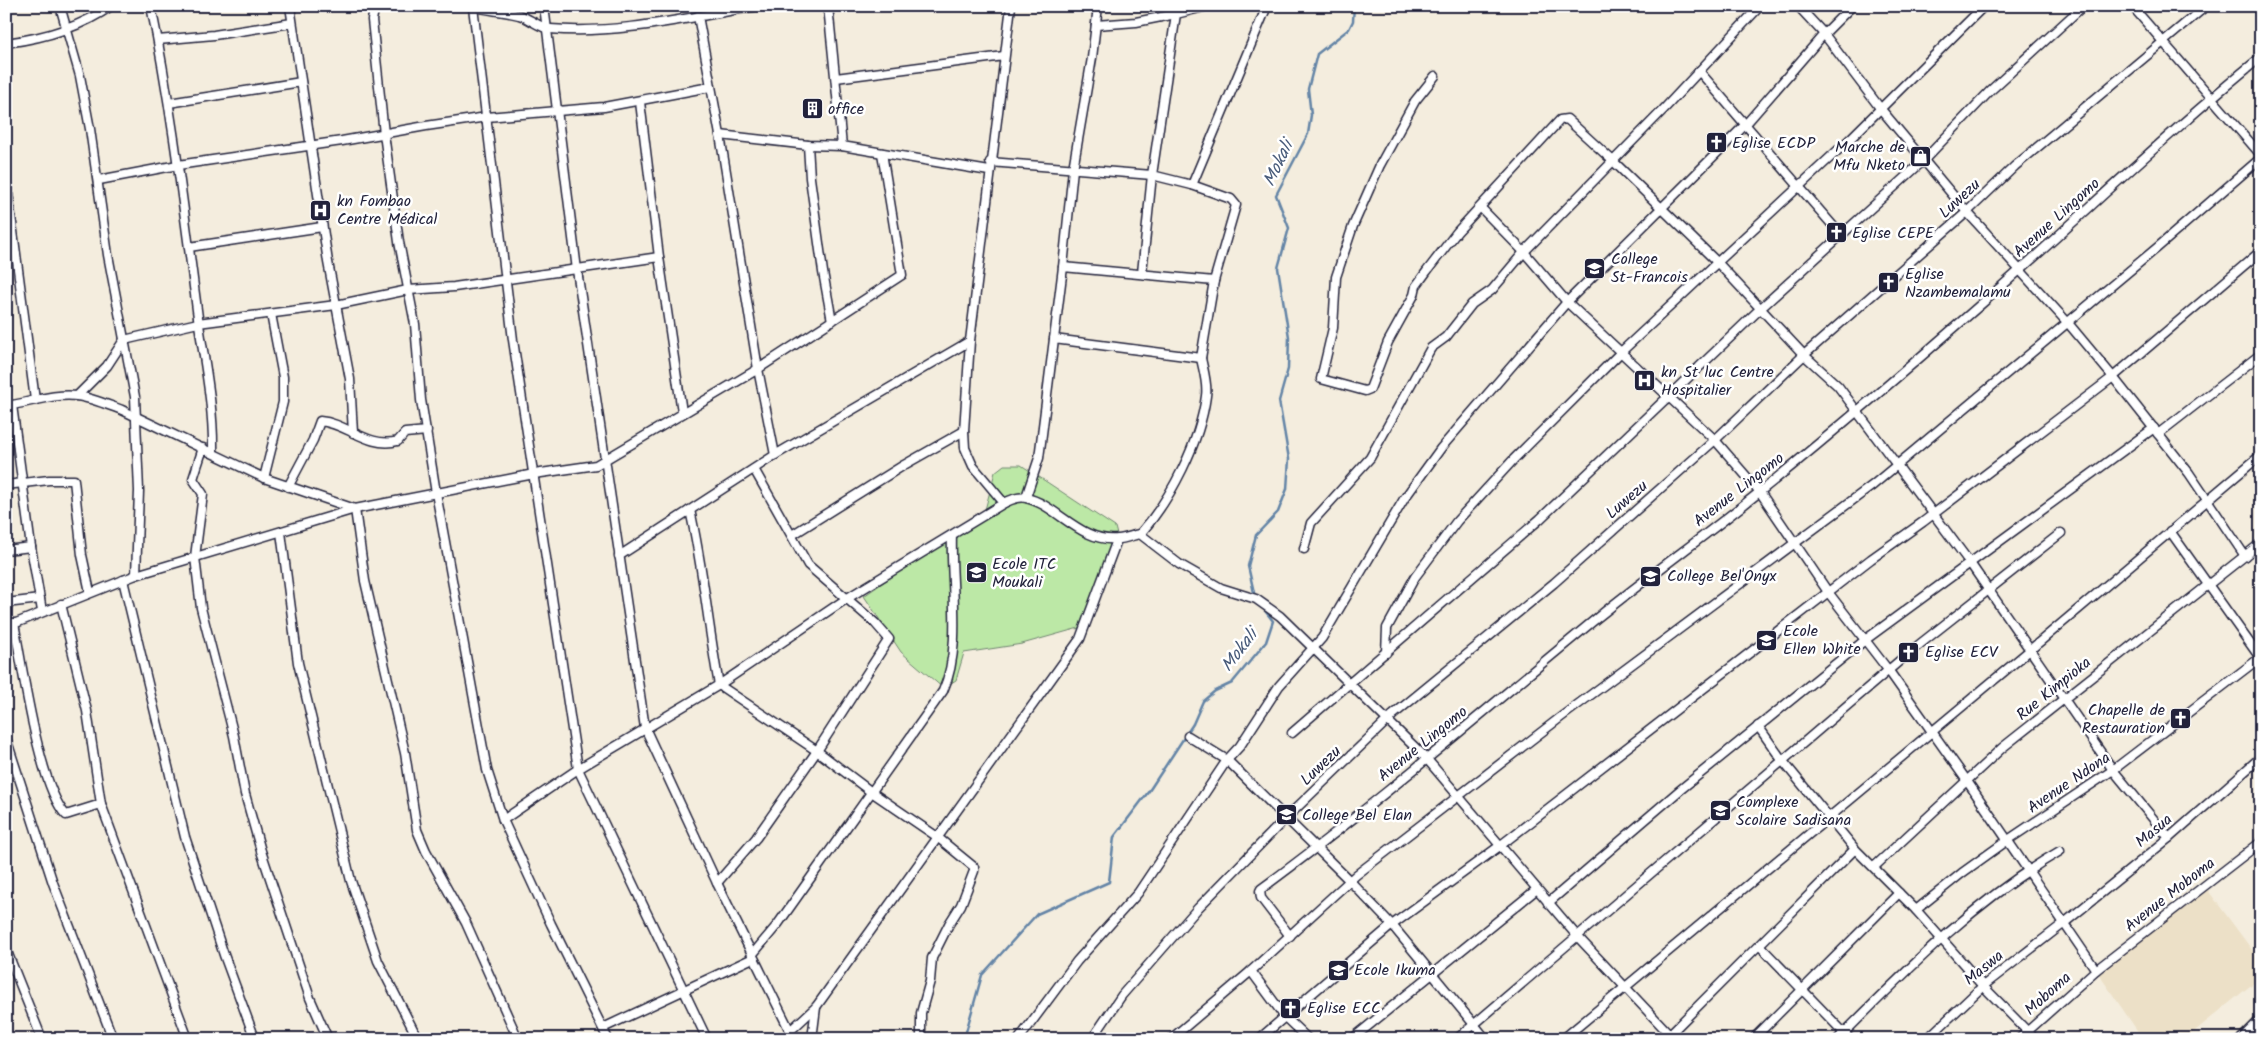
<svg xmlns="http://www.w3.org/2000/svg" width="2267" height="1045" font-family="Kalam,sans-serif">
<rect width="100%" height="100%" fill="#f4edde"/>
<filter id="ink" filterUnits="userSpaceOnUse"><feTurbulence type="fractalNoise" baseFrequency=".02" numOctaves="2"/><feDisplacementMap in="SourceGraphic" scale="10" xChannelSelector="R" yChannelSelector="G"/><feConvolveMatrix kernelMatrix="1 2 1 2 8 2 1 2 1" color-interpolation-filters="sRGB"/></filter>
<g filter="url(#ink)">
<path fill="#ece0c7" d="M2207 889 2261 962V977L2185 1039H2143L2098 973Z"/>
<path fill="#bce8a6" stroke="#6f8570" d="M1004 465H1021L1115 527 1119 542 1086 626 1022 644 964 653 956 680 943 688 901 652 864 596 985 510 995 472Z"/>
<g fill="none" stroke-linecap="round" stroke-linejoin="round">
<g stroke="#6484a6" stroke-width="2.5">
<path d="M1255 597 1248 566 1256 535 1278 512 1287 489 1289 459 1279 401 1288 369 1289 337 1278 268 1289 228 1276 195 1308 134 1311 115 1308 89 1317 54 1349 29 1353 21 1354 6"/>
<path d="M964 1039 982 975 1037 914 1109 882 1114 837 1149 791 1193 724 1203 701 1215 691 1232 683 1266 642 1273 621 1262 607"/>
</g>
<defs>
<g id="street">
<path d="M60 6 80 76 90 129 108 255 135 397 139 491 136 575"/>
<path d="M151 6C171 104 183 203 196 302 202 353 214 401 213 452"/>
<path d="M290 6 328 262 350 379 353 433"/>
<path d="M375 6 372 20 384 134 399 242 415 324 421 400 436 493 487 770 503 820 551 924 608 1039"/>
<path d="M470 6C486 10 503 11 519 15 529 18 540 28 550 29 619 35 690 17 758 6"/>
<path d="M544 6 577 270 645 728 717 883 790 1031"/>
<path d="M828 6 842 146"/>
<path d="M1798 6 1824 34 1880 108 1967 212 2068 323 2113 377 2189 473 2245 556"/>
<path d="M2132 6 2261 155"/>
<path d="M473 7 513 340 578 769 707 1039"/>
<path d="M698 16 720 135 758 369 775 455"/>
<path d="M1096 25 1136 22 1176 14"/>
<path d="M158 40 214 35 292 23"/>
<path d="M6 43C44 38 80 28 111 6"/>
<path d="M1699 71 1841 235"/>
<path d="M1435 76 1415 101 1380 165 1353 226 1336 277 1333 328 1321 379 1365 391 1370 389 1388 342 1414 295 1416 286 1427 271 1457 232 1560 120 1567 119 1613 161 1717 262 1804 355 1838 386 1970 563 2113 770 2169 838"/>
<path d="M836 78 1004 56"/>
<path d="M640 102 659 257 682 412"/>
<path d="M169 103 301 82"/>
<path d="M720 135 808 145 842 146 989 171"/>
<path d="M808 145 810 178 823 272 832 321"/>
<path d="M990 162 1152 175 1192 185 1231 199 1236 205 1214 281 1201 358 1054 339 1039 458 1026 497"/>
<path d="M6 177 35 400"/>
<path d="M99 180 178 165 342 141 426 126 487 117 604 107 710 87"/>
<path d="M1192 185 1267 6"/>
<path d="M1481 208 1524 252 1567 302 1715 440 1760 492 1828 592 1889 671 1967 781 2096 970"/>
<path d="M189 247 322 227"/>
<path d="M1063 267 1073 169 1092 58 1098 6"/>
<path d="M1142 273 1152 175 1176 14 1208 6"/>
<path d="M1054 339 1063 267 1214 281"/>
<path d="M77 396 107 366 124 340 198 323 336 305 408 290 454 287 659 257"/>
<path d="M12 405 31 547 42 611"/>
<path d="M6 406C29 403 54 393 77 396 92 398 108 405 122 410L264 478 355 509"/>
<path d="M2158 434 2261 354"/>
<path d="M203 448 193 479 203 494 195 557 201 608 234 736 245 794 261 851 310 998 328 1039"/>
<path d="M264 478 283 402V377L271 314"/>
<path d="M6 485 49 480H74L82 555 90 592"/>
<path d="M288 487 313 440 320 421C347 423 368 449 398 441L405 433 427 431"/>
<path d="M1004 503 973 466 965 448 964 431 970 341 1011 6"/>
<path d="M355 509 365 581 405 753 417 830 426 851 466 923 518 1039"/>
<path d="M690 510C703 567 708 626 719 685L817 751 870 791 936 836 974 867V871L961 905 949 924 932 958 930 981 921 1013V1039"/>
<path d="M2170 531 2261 659"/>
<path d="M281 532 298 663 351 881 378 961 418 1039"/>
<path d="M1140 534C1171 499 1200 442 1206 396 1208 384 1203 369 1201 358"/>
<path d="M792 535 904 465 964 431"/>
<path d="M1304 549 1311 523 1370 458 1431 348 1446 337 1472 304 1492 290 1524 252 1663 110 1760 6"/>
<path d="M6 550 31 547"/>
<path d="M619 556 775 455 970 341"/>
<path d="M123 580 185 837 224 955 255 1039"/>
<path d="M6 603 40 599"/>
<path d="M61 604 87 711 101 804 188 1039"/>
<path d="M14 623C22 665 39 787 66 815L101 804"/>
<path d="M6 627 136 575 355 509 534 474 596 465 758 369 902 275 882 153"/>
<path d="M1386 653 1387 628 1415 577 1457 521 1514 459 1621 352 1850 139 1984 6"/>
<path d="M1758 726 1782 760 1855 849 1916 910 1983 986 2035 1039"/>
<path d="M1292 733 1540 519 1761 308 1924 160 1990 91 2083 6"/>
<path d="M1188 736 1227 760 1350 881 1392 925 1486 1039"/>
<path d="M6 738 53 883 113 1039"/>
<path d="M503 820 578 769 719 685 846 599 1004 503C1011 500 1018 496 1026 498 1056 504 1080 543 1118 539 1125 539 1133 535 1140 534L1179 564 1221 588 1256 599 1280 616 1426 758 1577 936 1674 1039"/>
<path d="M1874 867 2002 748 2261 543"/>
<path d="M717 883 756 838 817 751 889 639 875 623 808 565 754 469"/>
<path d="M1548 903 1680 790 1865 640 2154 428"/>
<path d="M1916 910 1962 873 2008 840 2113 770 2261 657"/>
<path d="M1290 936 1261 898 1260 891 1261 889C1377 804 1486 709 1597 618 1651 574 1708 534 1762 490 1839 428 1913 364 1987 299 2079 219 2166 134 2261 57"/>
<path d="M1760 946 1850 1039"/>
<path d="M6 949 42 1039"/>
<path d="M752 955 778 924 812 876 943 691C963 647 950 583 952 535"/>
<path d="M1251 971 1285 1017 1308 1039"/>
<path d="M603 1028 753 958"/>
<path d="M786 1039 790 1031 816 1007 1080 639 1117 540"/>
<path d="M812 1039 816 1007"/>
<path d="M1019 1039 1077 961 1138 893 1227 760 1240 746 1279 686 1322 638 1404 499 1441 448 1567 302 1746 124 1824 34 1852 6"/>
<path d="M1092 1039 1122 995 1198 908 1286 818 1393 715 1554 583 1715 440 1804 355 1967 212 2015 166 2206 6"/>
<path d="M1171 1039 1251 971 1356 875 1561 717 1873 485 2158 247 2261 158"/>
<path d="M1259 1039 1392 925 1501 845 1871 559 1923 522 2113 377 2261 251"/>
<path d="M1352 1039 1537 889"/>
<path d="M1457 1039 1911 651 2061 533"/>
<path d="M1563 1039 2030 650 2261 455"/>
<path d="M1665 1039 1855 849"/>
<path d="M1753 1039 1899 893"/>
<path d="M1838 1039C1907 970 1975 900 2060 851"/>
<path d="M1927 1039 1983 986 2063 924 2169 838 2261 757"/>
<path d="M2019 1039 2096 970 2261 842"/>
<path d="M2241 1039 2261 1019"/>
</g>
</defs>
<use href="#street" stroke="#22223b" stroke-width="11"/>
<use href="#street" stroke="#fff" stroke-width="8"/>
</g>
</g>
<defs>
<symbol id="building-square" viewBox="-11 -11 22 22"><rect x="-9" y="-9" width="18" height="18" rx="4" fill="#22223b" stroke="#fff"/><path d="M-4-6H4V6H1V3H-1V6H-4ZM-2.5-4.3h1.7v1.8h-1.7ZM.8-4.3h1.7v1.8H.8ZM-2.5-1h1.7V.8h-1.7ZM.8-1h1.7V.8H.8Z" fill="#fff"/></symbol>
<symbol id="church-square" viewBox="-11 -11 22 22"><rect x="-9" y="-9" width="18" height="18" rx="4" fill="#22223b" stroke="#fff"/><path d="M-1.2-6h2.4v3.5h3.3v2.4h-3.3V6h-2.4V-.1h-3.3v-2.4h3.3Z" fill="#fff"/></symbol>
<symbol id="shop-square" viewBox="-11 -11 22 22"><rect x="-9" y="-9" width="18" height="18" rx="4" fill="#22223b" stroke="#fff"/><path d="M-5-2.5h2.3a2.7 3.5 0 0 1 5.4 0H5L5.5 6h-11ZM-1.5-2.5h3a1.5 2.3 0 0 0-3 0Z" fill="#fff"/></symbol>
<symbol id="hospital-square" viewBox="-11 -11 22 22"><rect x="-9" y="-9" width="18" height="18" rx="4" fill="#22223b" stroke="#fff"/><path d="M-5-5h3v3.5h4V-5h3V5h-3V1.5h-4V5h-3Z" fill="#fff"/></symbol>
<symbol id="school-square" viewBox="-11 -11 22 22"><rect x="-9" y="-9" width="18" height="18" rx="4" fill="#22223b" stroke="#fff"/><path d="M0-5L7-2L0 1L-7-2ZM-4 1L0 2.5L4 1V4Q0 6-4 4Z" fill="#fff"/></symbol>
</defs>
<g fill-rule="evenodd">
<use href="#building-square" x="800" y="96" width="25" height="25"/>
<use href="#church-square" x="1704" y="130" width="25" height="25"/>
<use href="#shop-square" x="1908" y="144" width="25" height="25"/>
<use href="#hospital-square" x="308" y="198" width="25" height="25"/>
<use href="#church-square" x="1824" y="220" width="25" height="25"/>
<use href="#school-square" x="1582" y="256" width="25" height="25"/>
<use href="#church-square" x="1876" y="270" width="25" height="25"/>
<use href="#hospital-square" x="1632" y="368" width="25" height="25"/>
<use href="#school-square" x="964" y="560" width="25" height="25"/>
<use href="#school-square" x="1638" y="564" width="25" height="25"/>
<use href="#school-square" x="1754" y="628" width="25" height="25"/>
<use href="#church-square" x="1896" y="640" width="25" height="25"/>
<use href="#church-square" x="2168" y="706" width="25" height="25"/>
<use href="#school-square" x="1708" y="798" width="25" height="25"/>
<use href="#school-square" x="1274" y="802" width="25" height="25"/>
<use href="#school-square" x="1326" y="958" width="25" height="25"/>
<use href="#church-square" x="1278" y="996" width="25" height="25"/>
</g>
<g text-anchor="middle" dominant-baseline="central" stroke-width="5" stroke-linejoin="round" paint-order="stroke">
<g font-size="16" fill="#22223b" stroke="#fff" text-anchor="start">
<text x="828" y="109">office</text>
<text x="1732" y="143">Eglise ECDP</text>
<text x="1905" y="147" text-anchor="end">Marche de<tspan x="1905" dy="18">Mfu Nketo</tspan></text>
<text x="337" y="201">kn Fombao<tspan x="337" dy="18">Centre Médical</tspan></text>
<text x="1852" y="233">Eglise CEPE</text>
<text x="1611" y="259">College<tspan x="1611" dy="18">St-Francois</tspan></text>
<text x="1905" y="274">Eglise<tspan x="1905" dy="18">Nzambemalamu</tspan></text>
<text x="1661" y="372">kn St luc Centre<tspan x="1661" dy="18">Hospitalier</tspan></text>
<text x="992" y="564">Ecole ITC<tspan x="992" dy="18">Moukali</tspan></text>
<text x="1667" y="576">College Bel'Onyx</text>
<text x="1783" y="631">Ecole<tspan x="1783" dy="18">Ellen White</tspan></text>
<text x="1925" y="652">Eglise ECV</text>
<text x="2165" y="710" text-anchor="end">Chapelle de<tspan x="2165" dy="18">Restauration</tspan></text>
<text x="1736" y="802">Complexe<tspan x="1736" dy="18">Scolaire Sadisana</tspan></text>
<text x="1302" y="815">College Bel Elan</text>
<text x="1354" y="970">Ecole Ikuma</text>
<text x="1307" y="1008">Eglise ECC</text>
</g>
<g font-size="16" fill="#22223b" stroke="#fff">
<text transform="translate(1960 199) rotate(-43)">Luwezu</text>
<text transform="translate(2057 218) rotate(-42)">Avenue Lingomo</text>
<text transform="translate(1739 490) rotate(-38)">Avenue Lingomo</text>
<text transform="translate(1627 500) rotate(-41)">Luwezu</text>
<text transform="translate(2054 689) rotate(-39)">Rue Kimpioka</text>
<text transform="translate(1423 744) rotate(-39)">Avenue Lingomo</text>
<text transform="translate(1321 766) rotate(-44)">Luwezu</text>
<text transform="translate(2069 783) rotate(-34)">Avenue Ndona</text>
<text transform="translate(2154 831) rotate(-40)">Masua</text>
<text transform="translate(2170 895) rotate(-38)">Avenue Moboma</text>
<text transform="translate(1984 968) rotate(-39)">Maswa</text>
<text transform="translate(2048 994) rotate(-42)">Moboma</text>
</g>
<g font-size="18" font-style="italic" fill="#485b7a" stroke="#fff">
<text transform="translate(1279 164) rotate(-65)">Mokali</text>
<text transform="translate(1240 651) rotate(-53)">Mokali</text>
</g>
</g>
<rect width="2267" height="1045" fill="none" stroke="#fff" stroke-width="25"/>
<rect x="12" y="12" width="2242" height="1020" fill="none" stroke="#22223b" stroke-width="2" filter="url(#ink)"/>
</svg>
